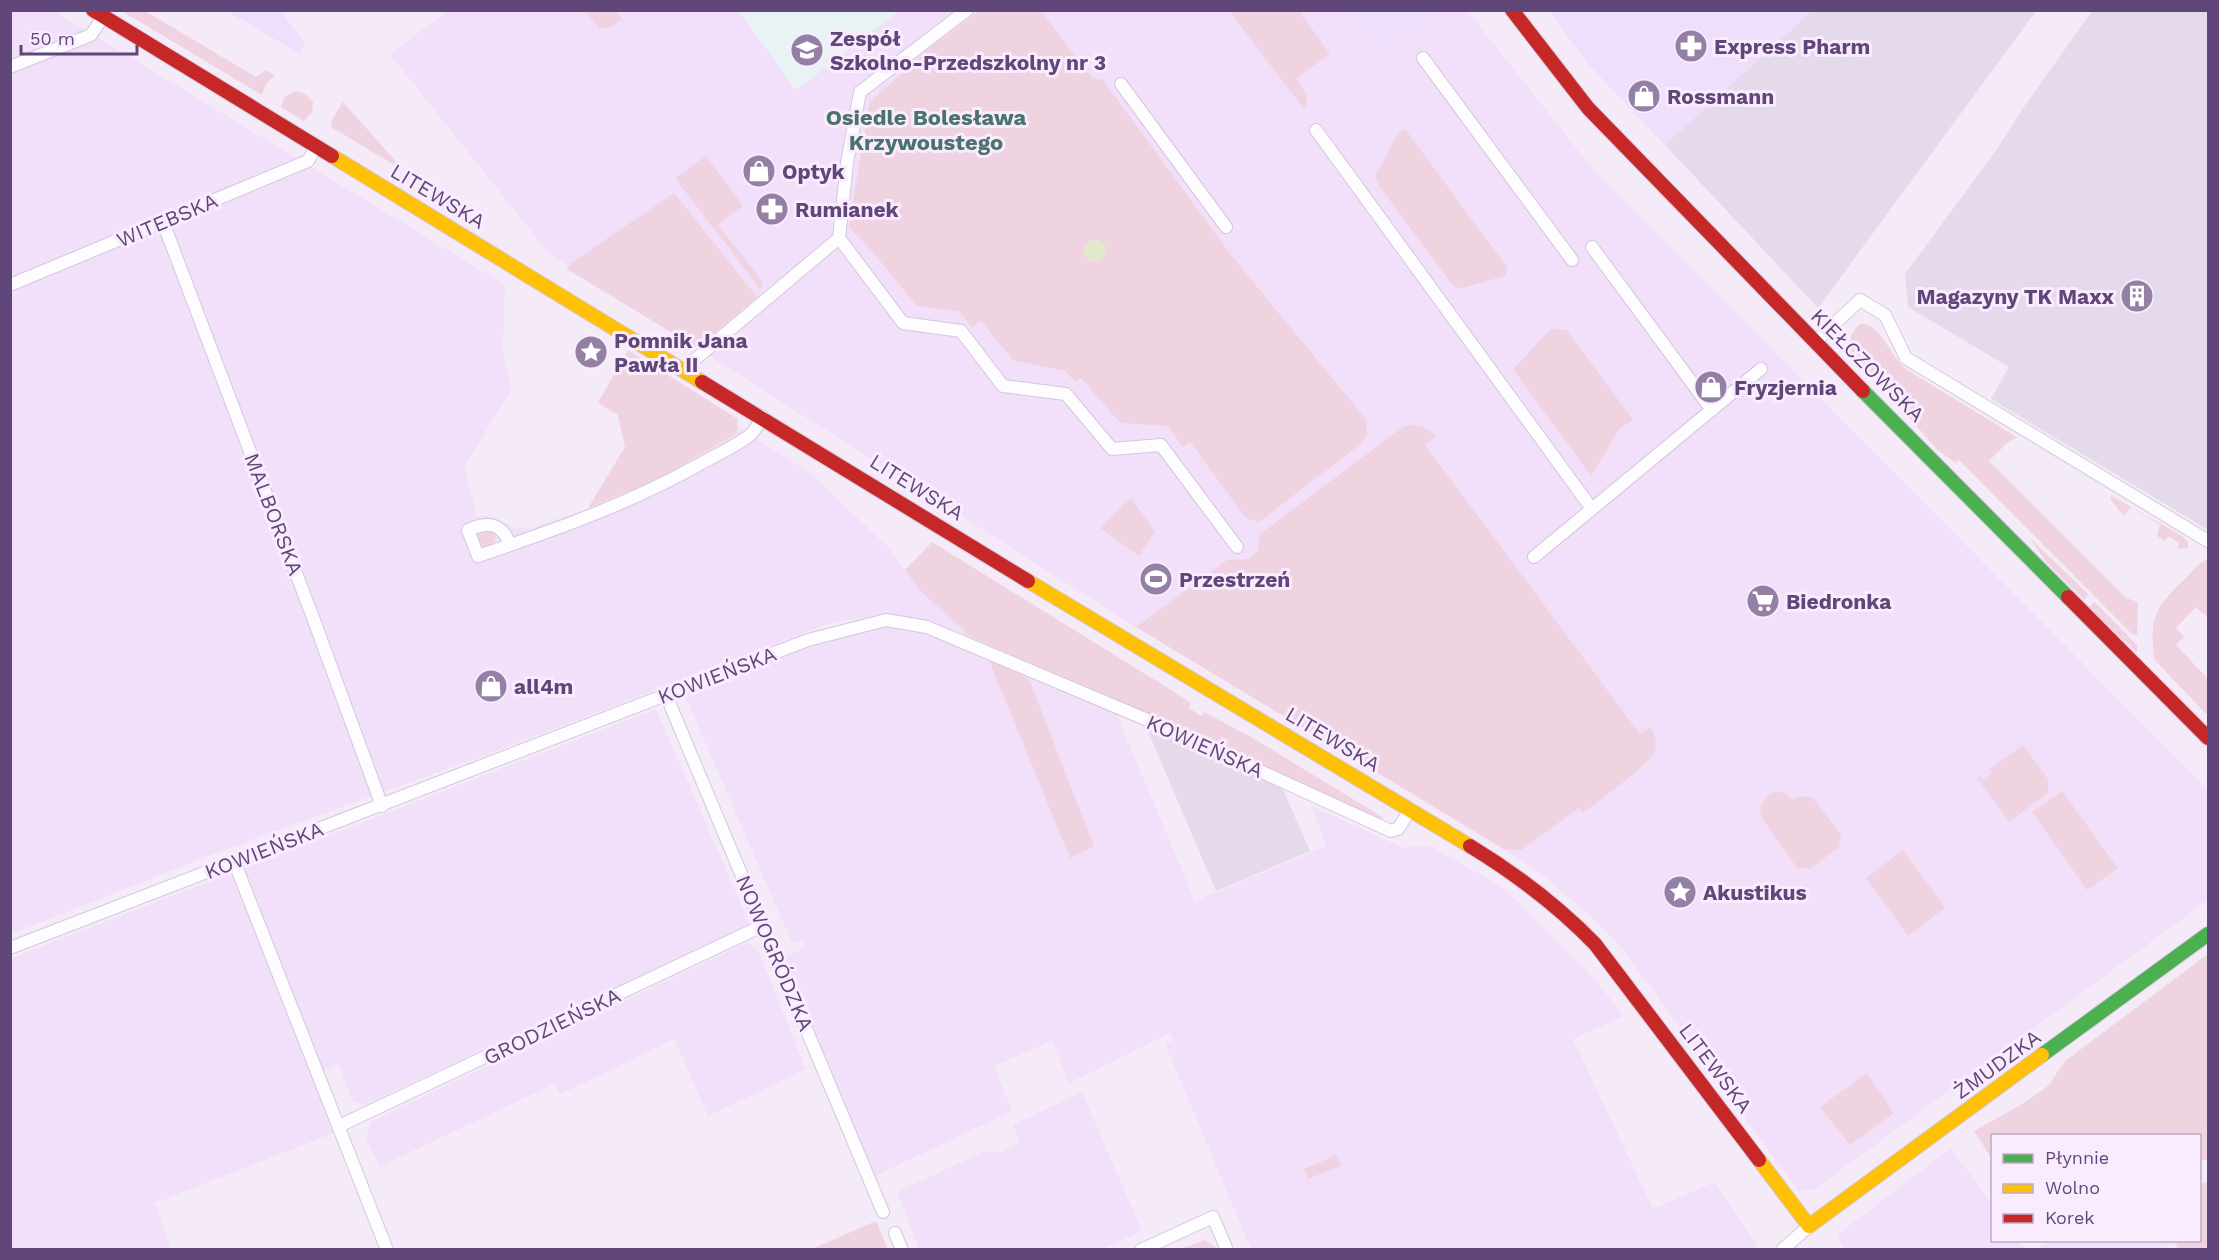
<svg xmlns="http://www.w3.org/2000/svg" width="2219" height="1260" font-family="'Work Sans',sans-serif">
<rect width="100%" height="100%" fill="#f4eaf8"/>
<g fill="#f2e0fa">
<path d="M449 10 1468 11 1588 163 2208 790V900L1815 1189 1799 1191 1714 1077 1715 1064 1691 1042 1620 946 1586 912 1534 868 1126 621 549 254 390 54Z"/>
<path d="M11 11H54L505 285 503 348 511 391 464 466 477 516H491L516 528 528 529 595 506 737 433V426L810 473 888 547 922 593 965 631 964 634 924 620 885 614 831 623 491 753 221 851 11 934Z"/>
<path d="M887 624 945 640 988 658 1094 846 1029 679 1116 713 1195 901 1327 846 1311 806 1404 848 1428 845 1504 888 1587 970 1624 1016 1573 1039 1653 1209 1714 1182 1757 1245 1751 1250 1251 1249 1165 1044 1173 1040 1170 1033 1069 1083 1052 1041 994 1066 1012 1111 873 1177 784 957 806 947 803 939 792 943 686 698 737 679 736 674 793 651 842 634Z"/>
<path d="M656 709 750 925 364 1105 352 1100 338 1064 313 1076 336 1132 155 1203 171 1249 11 1250V958Z"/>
<path d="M748 942 758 951 806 1069 708 1116 674 1039 559 1095 554 1084 379 1167 366 1137 372 1121Z"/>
<path d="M1082 1092 1142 1231 1102 1249H919L897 1192 985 1151 1000 1153 1020 1143 1013 1125Z"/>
<path d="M1951 1148 1992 1205V1240L2019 1241 2025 1249H1845L1836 1236Z"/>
<path d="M2054 1240H2170V1241L2165 1249H2035Z"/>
</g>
<g fill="#eee0fc">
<path d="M227 11H281L305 44 300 54Z"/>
<path d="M1350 11H1439L1400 35 1382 51Z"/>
<path d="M1549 11H1813L1665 145 1589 65Z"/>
</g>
<g fill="#e5daeb">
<path d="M1813 10 2036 11 1818 308 1665 145Z"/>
<path d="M2092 11H2208V530L1991 399 2009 367 1908 307 1905 274 1995 152 2021 111Z"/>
<path d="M1145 724 1281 785 1310 851 1216 891Z"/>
</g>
<path fill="#e9f3f6" d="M739 11H899L796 90Z"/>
<g fill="#f0d3e0">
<path d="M122 11H145L256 77 266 70 275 76 266 84 262 95Z"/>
<path d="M585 11H616L622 19 609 28 600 29Z"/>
<path d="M979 11H1041L1092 78 1103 80 1231 255 1366 419 1367 433 1362 443 1259 522 1246 518 1190 442 1183 447 1168 426 1120 423 1081 378 1075 382 1065 371 1013 360 981 321 972 328 959 311 917 306 871 250 849 227 869 103 928 49Z"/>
<path d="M1229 11H1299L1330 54 1296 79 1307 95 1305 110Z"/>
<path d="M295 91 306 94 313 102 312 112 304 121 281 107 284 98Z"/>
<path d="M343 102 399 165 401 169 331 127 333 118Z"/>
<path d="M1405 129 1508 268 1505 276 1459 289 1451 283 1378 184 1375 176 1399 132Z"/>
<path d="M706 156 743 206 718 225 763 282 761 290 675 178Z"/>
<path d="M674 193 757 297 697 348 567 269 571 263Z"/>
<path d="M1860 324C1881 322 1889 356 1907 370L2017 437 2007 443 1989 461 2126 598 2138 602 2137 635H2133L1959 460 1955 463 1937 449 1854 356C1846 346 1850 333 1860 324Z"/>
<path d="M1551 329 1567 330 1633 420 1620 428 1591 476 1513 369Z"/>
<path d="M628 350 738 419 737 433 657 480 588 508 625 447 618 415 598 403Z"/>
<path d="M1412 425 1422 426 1436 436 1425 445 1640 734 1650 727C1655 734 1657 742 1655 750 1651 764 1598 801 1583 813L1579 808 1521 850H1506L1136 627 1227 560 1249 559 1258 550 1259 535 1403 427Z"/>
<path d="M2112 496 2182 536 2188 542V548L2178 549 2179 543 2168 536 2165 541 2157 536 2160 525 2131 507 2124 516 2110 499Z"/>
<path d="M1131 498 1155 531 1139 556 1100 528Z"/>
<circle cx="486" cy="538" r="9"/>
<path d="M2029 537 2088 594 2084 600 2047 563Z"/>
<path d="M932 542 1168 688 1191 703 1189 708 1201 716 1204 712 1251 737 1384 818 1371 819 1213 743 964 634 965 631 922 593 905 570Z"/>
<path d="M2208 559V614L2206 616 2196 607 2176 628 2184 637 2176 645 2208 679V716L2154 659C2150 618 2154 608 2184 580 2191 573 2199 562 2208 559Z"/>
<path d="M2095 602 2137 645V653L2089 607Z"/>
<path d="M988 658 1029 679 1094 846 1070 858Z"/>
<path d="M2023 745 2048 779V793L2009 822 1977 778 1980 776 1983 780 1992 773 1990 769Z"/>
<path d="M2062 791 2118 868 2087 890 2032 812Z"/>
<path d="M1775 792H1782L1793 800 1800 796 1813 798 1841 835 1839 847 1810 869 1797 868 1761 817C1758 805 1764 796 1775 792Z"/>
<path d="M1903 850 1945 908 1908 936 1866 878Z"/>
<path d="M2208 954V1159L2200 1161V1136H1992L1990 1156 1974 1131 2019 1106 2048 1086 2065 1061Z"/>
<path d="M1867 1073 1894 1113 1850 1145 1820 1107Z"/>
<path d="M1336 1155 1341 1166 1308 1179 1304 1169Z"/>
<path d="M2208 1181V1249H2178L2174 1241 2200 1240V1185Z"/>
<path d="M876 1221 888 1249H812Z"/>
<path d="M1205 1240 1218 1249H1181Z"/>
</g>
<circle fill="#e2e9ca" cx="1095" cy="251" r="11"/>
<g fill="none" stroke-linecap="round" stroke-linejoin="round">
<defs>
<g id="street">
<path d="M1423 58 1572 260"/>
<path d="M10 67 91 35 103 17"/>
<path d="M1121 84 1226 227"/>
<path d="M1316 130 1592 509"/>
<path d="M163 222 315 623 382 806"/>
<path d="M839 238 903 323 961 331 1003 386 1066 394 1112 449 1161 445 1237 547"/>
<path d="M1592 247 1712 410"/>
<path d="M10 285 308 161 316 147"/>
<path d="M1815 342 1860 300 1885 315 1906 358 2208 541"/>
<path d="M688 371 693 361 839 238 847 163 860 92 967 10"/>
<path d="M510 545C502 523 489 521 468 530L478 556C555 530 631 503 702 463 718 454 736 446 750 435 755 431 759 423 762 416"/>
<path d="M1534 557 1761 369"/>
<path d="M666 695 883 1212"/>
<path d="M234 861 387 1250"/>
<path d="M10 948 808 640 886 620 927 627 1157 724 1391 831 1398 829 1410 810"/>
<path d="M339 1126 764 925"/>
<path d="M895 1233 902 1250"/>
<path d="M1141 1250 1213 1217 1227 1250"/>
<path d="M1782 1250 1809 1226"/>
</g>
<g id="fast">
<path d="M1863 391 2068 597"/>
<path d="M2042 1055 2208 934"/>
</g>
<g id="slow">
<path d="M332 156 702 382"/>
<path d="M1028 581 1470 846"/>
<path d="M1759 1160 1809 1226 2042 1055"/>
</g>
<g id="jam">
<path d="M93 10 332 156"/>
<path d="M1512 10 1588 108 1863 391"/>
<path d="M702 382 1028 581"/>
<path d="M2068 597 2208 738"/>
<path d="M1470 846C1516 874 1557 905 1595 944L1759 1160"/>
</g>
</defs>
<use href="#street" stroke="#d2c8da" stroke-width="14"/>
<use href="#fast" stroke="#d4c8dc" stroke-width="16"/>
<use href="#slow" stroke="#d4c8dc" stroke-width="16"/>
<use href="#jam" stroke="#d4c8dc" stroke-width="16"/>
<use href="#street" stroke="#fdfcfe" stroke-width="12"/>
<use href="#fast" stroke="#4caf50" stroke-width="14"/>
<use href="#slow" stroke="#ffc107" stroke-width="14"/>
<use href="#jam" stroke="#c62828" stroke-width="14"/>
</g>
<defs>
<symbol id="pharmacy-disc" viewBox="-11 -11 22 22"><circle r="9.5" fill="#9480a5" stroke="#faecff"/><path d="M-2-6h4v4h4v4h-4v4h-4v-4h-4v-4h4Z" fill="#fff"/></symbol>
<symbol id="school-disc" viewBox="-11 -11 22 22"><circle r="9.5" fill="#9480a5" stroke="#faecff"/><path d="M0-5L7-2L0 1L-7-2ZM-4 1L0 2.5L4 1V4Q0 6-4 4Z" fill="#fff"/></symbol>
<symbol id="shop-disc" viewBox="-11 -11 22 22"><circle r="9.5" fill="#9480a5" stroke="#faecff"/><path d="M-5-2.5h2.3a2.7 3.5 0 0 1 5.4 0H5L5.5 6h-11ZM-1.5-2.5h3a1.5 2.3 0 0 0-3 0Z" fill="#fff"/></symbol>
<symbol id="building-disc" viewBox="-11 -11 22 22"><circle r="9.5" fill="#9480a5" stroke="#faecff"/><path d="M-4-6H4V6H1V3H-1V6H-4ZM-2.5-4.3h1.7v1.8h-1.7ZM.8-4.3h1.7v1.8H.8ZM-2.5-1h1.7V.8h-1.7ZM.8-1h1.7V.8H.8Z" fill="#fff"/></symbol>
<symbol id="sight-disc" viewBox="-11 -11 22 22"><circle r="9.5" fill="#9480a5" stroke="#faecff"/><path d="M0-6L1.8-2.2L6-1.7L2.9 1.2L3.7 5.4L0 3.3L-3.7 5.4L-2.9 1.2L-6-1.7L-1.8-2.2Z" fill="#fff"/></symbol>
<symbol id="stadium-disc" viewBox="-11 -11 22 22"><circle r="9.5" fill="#9480a5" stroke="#faecff"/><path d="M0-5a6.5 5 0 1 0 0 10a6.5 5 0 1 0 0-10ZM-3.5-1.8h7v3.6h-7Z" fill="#fff"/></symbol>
<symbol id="supermarket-disc" viewBox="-11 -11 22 22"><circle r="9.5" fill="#9480a5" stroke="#faecff"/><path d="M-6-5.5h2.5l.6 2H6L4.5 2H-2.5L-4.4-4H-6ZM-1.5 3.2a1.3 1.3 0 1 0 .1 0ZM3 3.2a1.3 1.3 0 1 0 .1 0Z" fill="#fff"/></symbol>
</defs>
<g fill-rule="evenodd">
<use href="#pharmacy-disc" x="1672" y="27" width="38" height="38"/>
<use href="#school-disc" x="788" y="31" width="38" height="38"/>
<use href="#shop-disc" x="1625" y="77" width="38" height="38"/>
<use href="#shop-disc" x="740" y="152" width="38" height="38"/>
<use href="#pharmacy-disc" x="753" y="190" width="38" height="38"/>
<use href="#building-disc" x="2118" y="277" width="38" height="38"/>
<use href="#sight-disc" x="572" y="333" width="38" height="38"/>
<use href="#shop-disc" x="1692" y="368" width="38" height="38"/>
<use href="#stadium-disc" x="1137" y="560" width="38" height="38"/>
<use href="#supermarket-disc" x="1744" y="582" width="38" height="38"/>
<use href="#shop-disc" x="472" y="667" width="38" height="38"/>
<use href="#sight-disc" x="1661" y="873" width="38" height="38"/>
</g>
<g text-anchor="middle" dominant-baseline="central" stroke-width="6" stroke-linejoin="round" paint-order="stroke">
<g font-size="21" font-weight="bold" fill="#614779" stroke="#faecff" text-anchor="start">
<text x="830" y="38">Zespół<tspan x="830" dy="24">Szkolno-Przedszkolny nr 3</tspan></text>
<text x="1714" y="46">Express Pharm</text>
<text x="1667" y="96">Rossmann</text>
<text x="782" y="171">Optyk</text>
<text x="795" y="209">Rumianek</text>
<text x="2114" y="296" text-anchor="end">Magazyny TK Maxx</text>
<text x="614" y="340">Pomnik Jana<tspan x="614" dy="24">Pawła II</tspan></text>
<text x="1734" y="387">Fryzjernia</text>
<text x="1179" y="579">Przestrzeń</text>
<text x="1786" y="601">Biedronka</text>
<text x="514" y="686">all4m</text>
<text x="1703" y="892">Akustikus</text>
</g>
<g font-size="21" fill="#614779" stroke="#faecff">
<text transform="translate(438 196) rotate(31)">LITEWSKA</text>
<text transform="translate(167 220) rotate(-23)">WITEBSKA</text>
<text transform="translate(1868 365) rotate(45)">KIEŁCZOWSKA</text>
<text transform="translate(917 487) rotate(32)">LITEWSKA</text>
<text transform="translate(274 514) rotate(69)">MALBORSKA</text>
<text transform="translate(717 675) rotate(-21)">KOWIEŃSKA</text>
<text transform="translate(1333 739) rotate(31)">LITEWSKA</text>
<text transform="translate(1205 746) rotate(24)">KOWIEŃSKA</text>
<text transform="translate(264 850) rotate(-21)">KOWIEŃSKA</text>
<text transform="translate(775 953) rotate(67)">NOWOGRÓDZKA</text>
<text transform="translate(552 1026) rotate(-26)">GRODZIEŃSKA</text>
<text transform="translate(1997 1064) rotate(-36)">ŻMUDZKA</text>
<text transform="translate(1716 1068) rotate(53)">LITEWSKA</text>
</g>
<g font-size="22" font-weight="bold" fill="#4a736b" stroke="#faecff">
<text x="926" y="117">Osiedle Bolesława<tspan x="926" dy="25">Krzywoustego</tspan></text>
</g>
</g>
<rect width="2219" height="1260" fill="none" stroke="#614779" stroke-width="24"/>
<rect x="1991" y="1134" width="210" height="108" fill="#faecff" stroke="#bdaac9" stroke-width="1.5"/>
<rect x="2003" y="1154" width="30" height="9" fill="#4caf50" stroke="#bdaac9" stroke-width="1.5"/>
<text x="2045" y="1164" font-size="18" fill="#614779">Płynnie</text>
<rect x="2003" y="1184" width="30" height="9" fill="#ffc107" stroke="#bdaac9" stroke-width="1.5"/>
<text x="2045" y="1194" font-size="18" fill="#614779">Wolno</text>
<rect x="2003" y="1214" width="30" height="9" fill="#c62828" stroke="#bdaac9" stroke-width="1.5"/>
<text x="2045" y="1224" font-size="18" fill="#614779">Korek</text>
<path d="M21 45v9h116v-9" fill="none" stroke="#614779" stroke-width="3"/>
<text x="30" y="45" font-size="18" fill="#614779" stroke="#faecff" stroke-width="4.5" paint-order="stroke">50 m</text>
</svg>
